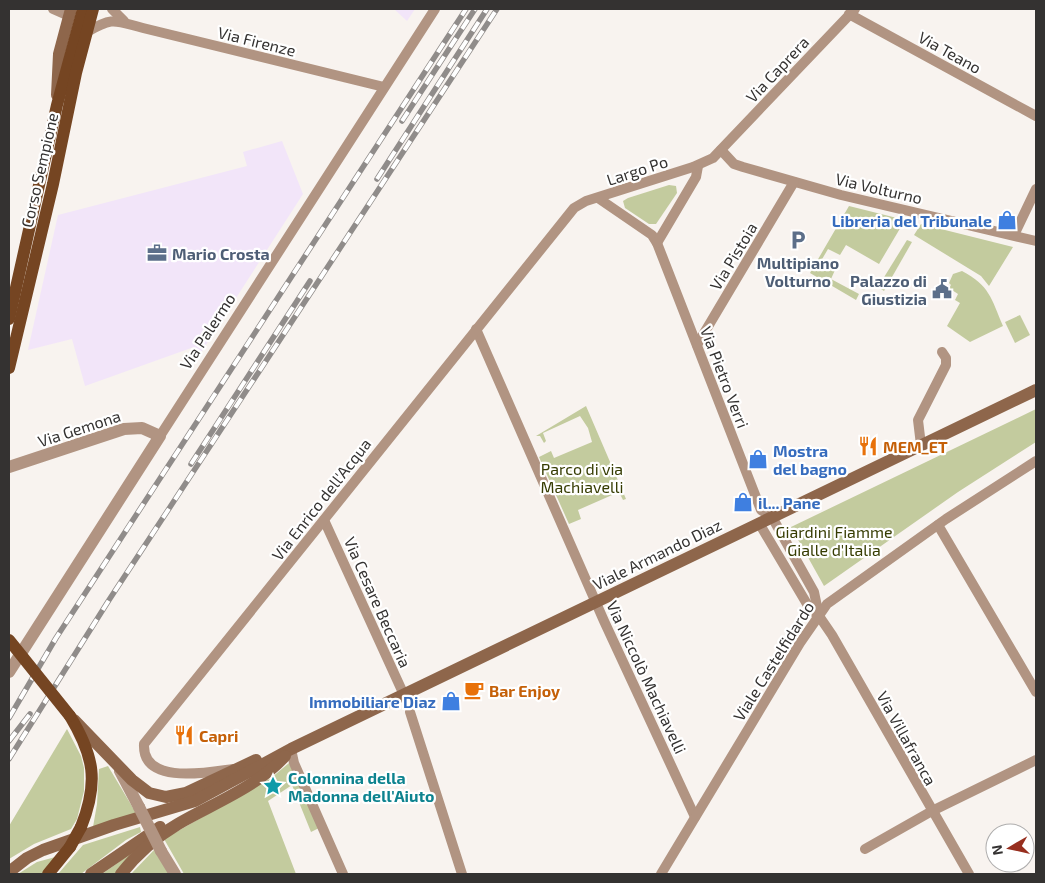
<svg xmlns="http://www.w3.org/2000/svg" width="1045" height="883" font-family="'Exo 2',sans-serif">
<rect width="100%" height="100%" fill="#f8f3ef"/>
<g fill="#f2e5f9">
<path d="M394 9H415L407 21Z"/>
<path d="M282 141 303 194 198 357 194 347 85 386 72 339 28 350 58 215 247 166 243 152Z"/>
</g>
<g fill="#c3cb9e">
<path d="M669 185 676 186 677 193 656 224H649L625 208 623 201 628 198Z"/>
<path d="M849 206 905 220 879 264 846 245 840 255 828 249 821 261 835 270 831 279 859 294 856 300 810 273Z"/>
<path d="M921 224 1013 247 989 286 981 276 914 235Z"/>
<path d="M907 240 912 242 884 291 878 287Z"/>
<path d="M962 271C990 286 991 298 1003 326L970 342 947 326 960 303 955 300 958 294 949 288 951 285 949 283 953 274Z"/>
<path d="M1020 315 1030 335 1015 343 1005 322Z"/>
<path d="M586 406 626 499 623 500 619 492 578 510 581 519 569 524 539 457 551 451 554 458 592 442 588 428 580 416 543 433 546 441 544 443 540 436H536Z"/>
<path d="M1036 409V442L958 492 824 586 791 527Z"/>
<path d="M67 729 81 756 84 768V791L77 819 71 829 34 844 9 859V826Z"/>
<path d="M289 763 319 828 311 832 292 785 268 801 296 874H184L164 839 271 778Z"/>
<path d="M108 766 136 813 93 827 97 804 99 769Z"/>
<path d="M140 827 141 832 126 840 81 874H58L83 845Z"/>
<path d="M154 850 169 874H131Z"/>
<path d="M133 852 116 874H102Z"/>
<path d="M59 856 46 874H18L37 862Z"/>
</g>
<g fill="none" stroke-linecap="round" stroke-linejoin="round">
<g stroke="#b19482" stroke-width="10">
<path d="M53 9 69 16"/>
<path d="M112 9 124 21"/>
<path d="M849 14 1036 116"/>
<path d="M87 32C114 16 115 21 143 28L384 87"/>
<path d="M721 150 734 164 743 167 841 195 1036 241"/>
<path d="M598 198 652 235 657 243 761 510 772 517 814 592 819 616"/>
<path d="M1014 235 1036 189"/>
<path d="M657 243 696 177 698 166"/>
<path d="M476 329 604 621 695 817"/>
<path d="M697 345 794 182"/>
<path d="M160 436 435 9"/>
<path d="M921 445 918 420 946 365V358L942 352"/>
<path d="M324 520 404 695"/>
<path d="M759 523 810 609 819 616 832 635 969 874"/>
<path d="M938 525 1036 692"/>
<path d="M410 712 462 874"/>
<path d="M291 749 294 763 343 874"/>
<path d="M233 769C210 772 142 786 144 744L574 208 586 201 693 167 713 158 855 9"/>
<path d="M865 849 932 811 1036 760"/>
<path d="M661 874 800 643 827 604 946 519 1036 461"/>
</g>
<g stroke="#b19482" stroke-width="12">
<path d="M9 467 124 429 142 428 160 436 9 672"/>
<path d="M120 771 139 807"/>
<path d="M161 851 175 874"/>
</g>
<g stroke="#8e664b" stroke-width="12">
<path d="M57 95 59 54 71 9"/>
<path d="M74 720 132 780 149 793 166 797 186 793 256 760"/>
<path d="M9 872 27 858 43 850 114 825 195 801 291 749 1036 390"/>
<path d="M91 874 160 827"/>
<path d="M121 874C137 854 156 837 178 824 214 803 257 787 285 756"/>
</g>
<g stroke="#754522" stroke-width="12">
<path d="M9 319 57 105 83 9"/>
<path d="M9 368 53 184 76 73 93 9"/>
<path d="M70 716C94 756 99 782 81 827"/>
<path d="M48 874 70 847"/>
</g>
<defs>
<g id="rail">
<path d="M402 121 475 9"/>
<path d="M377 179 487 9"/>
<path d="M191 464 310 281"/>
<path d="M9 718 56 638 466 9"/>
<path d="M9 741 30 714"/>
<path d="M9 759 109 600 497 9"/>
</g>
</defs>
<use href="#rail" stroke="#908c8a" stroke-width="5.5"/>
<use href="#rail" stroke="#fff" stroke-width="4" stroke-dasharray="11" stroke-linecap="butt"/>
<path stroke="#b19482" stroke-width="12" d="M139 807 161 851"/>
<g stroke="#754522" stroke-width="12">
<path d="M9 640 70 716"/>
<path d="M70 847 81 827"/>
</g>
</g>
<defs>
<symbol id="shop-bare" viewBox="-9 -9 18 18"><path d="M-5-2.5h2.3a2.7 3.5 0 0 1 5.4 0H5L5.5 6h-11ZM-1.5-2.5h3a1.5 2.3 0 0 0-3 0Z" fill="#3f7fe0" stroke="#fff" stroke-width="2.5" paint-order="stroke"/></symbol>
<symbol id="parking-bare" viewBox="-9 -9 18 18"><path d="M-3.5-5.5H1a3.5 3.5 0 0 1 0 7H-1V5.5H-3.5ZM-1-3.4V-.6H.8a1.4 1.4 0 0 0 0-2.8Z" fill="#5c6f8a" stroke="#fff" stroke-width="2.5" paint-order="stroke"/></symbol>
<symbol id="office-bare" viewBox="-9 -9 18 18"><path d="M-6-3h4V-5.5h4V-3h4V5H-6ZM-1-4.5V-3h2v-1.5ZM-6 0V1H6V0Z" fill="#5c6f8a" stroke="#fff" stroke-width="2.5" paint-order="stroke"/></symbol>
<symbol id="civic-bare" viewBox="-9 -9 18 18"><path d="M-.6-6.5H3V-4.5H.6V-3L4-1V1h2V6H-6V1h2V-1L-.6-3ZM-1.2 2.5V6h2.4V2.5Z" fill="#5c6f8a" stroke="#fff" stroke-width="2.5" paint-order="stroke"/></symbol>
<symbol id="restaurant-bare" viewBox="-9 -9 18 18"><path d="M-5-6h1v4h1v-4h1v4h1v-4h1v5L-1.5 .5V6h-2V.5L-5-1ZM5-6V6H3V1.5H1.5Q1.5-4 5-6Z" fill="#e8710a" stroke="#fff" stroke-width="2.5" paint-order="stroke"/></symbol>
<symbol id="cafe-bare" viewBox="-9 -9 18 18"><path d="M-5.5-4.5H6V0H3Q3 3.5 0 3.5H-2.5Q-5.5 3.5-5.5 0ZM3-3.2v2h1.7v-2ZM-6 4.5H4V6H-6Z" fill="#e8710a" stroke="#fff" stroke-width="2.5" paint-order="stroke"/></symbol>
<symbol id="sight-bare" viewBox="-9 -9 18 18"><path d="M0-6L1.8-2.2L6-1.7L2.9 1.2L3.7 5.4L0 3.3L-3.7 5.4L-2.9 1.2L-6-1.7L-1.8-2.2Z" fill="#0f9aa8" stroke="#fff" stroke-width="2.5" paint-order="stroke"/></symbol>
</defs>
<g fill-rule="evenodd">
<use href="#shop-bare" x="993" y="206" width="28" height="28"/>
<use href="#parking-bare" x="784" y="226" width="28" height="28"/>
<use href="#office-bare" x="143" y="239" width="28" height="28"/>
<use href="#civic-bare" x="928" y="275" width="28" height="28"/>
<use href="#restaurant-bare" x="854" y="432" width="28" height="28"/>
<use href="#shop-bare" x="744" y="445" width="28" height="28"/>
<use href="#shop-bare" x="729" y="488" width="28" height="28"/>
<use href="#cafe-bare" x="460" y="676" width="28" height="28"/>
<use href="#shop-bare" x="437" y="687" width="28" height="28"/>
<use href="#restaurant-bare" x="170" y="721" width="28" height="28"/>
<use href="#sight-bare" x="259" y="772" width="28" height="28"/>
</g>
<g text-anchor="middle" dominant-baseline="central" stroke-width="4.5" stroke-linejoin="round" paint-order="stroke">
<g font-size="16" fill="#343231" stroke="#fff">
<text transform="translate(257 41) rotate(14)">Via Firenze</text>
<text transform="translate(950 52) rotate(29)">Via Teano</text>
<text transform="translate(777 69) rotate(-47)">Via Caprera</text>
<text transform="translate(39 170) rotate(-77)">Corso Sempione</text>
<text transform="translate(637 170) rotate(-18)">Largo Po</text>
<text transform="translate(879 188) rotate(13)">Via Volturno</text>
<text transform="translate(733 256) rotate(-59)">Via Pistoia</text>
<text transform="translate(207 331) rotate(-57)">Via Palermo</text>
<text transform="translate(725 377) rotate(69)">Via Pietro Verri</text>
<text transform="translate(79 428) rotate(-18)">Via Gemona</text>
<text transform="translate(321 499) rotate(-52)">Via Enrico dell'Acqua</text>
<text transform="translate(657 554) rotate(-26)">Viale Armando Diaz</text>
<text transform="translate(378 602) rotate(66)">Via Cesare Beccaria</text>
<text transform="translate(773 661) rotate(-58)">Viale Castelfidardo</text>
<text transform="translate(647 677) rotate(65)">Via Niccolò Machiavelli</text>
<text transform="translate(907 738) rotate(61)">Via Villafranca</text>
</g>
<g font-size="16" font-weight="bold" fill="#366cbe" stroke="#fff" text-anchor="end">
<text x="992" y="220">Libreria del Tribunale</text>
<text x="773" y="450" text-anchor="start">Mostra<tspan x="773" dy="18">del bagno</tspan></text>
<text x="758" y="502" text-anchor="start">il... Pane</text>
<text x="436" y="701">Immobiliare Diaz</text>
</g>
<g font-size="16" font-weight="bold" fill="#4e5e75" stroke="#fff" text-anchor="start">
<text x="172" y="253">Mario Crosta</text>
<text x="798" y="262" text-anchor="middle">Multipiano<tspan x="798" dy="18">Volturno</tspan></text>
<text x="927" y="280" text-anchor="end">Palazzo di<tspan x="927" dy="18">Giustizia</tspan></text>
</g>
<g font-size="16" font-weight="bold" fill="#c56008" stroke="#fff" text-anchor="start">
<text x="883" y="446">MEM_ET</text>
<text x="489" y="690">Bar Enjoy</text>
<text x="199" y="735">Capri</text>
</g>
<g font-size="16" fill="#363c02" stroke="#fff">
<text x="582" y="468">Parco di via<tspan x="582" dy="18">Machiavelli</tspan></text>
<text x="834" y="531">Giardini Fiamme<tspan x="834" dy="18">Gialle d'Italia</tspan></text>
</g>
<g font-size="16" font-weight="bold" fill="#0d838f" stroke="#fff" text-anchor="start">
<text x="288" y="777">Colonnina della<tspan x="288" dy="18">Madonna dell'Aiuto</tspan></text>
</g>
</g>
<rect width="1045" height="883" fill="none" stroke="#343231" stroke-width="20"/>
<g transform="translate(1010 848) rotate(261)"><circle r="24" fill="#ffffff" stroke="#aeadad"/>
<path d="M0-4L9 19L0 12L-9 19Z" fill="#972e1e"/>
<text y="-8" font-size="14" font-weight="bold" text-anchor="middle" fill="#343231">N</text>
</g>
</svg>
